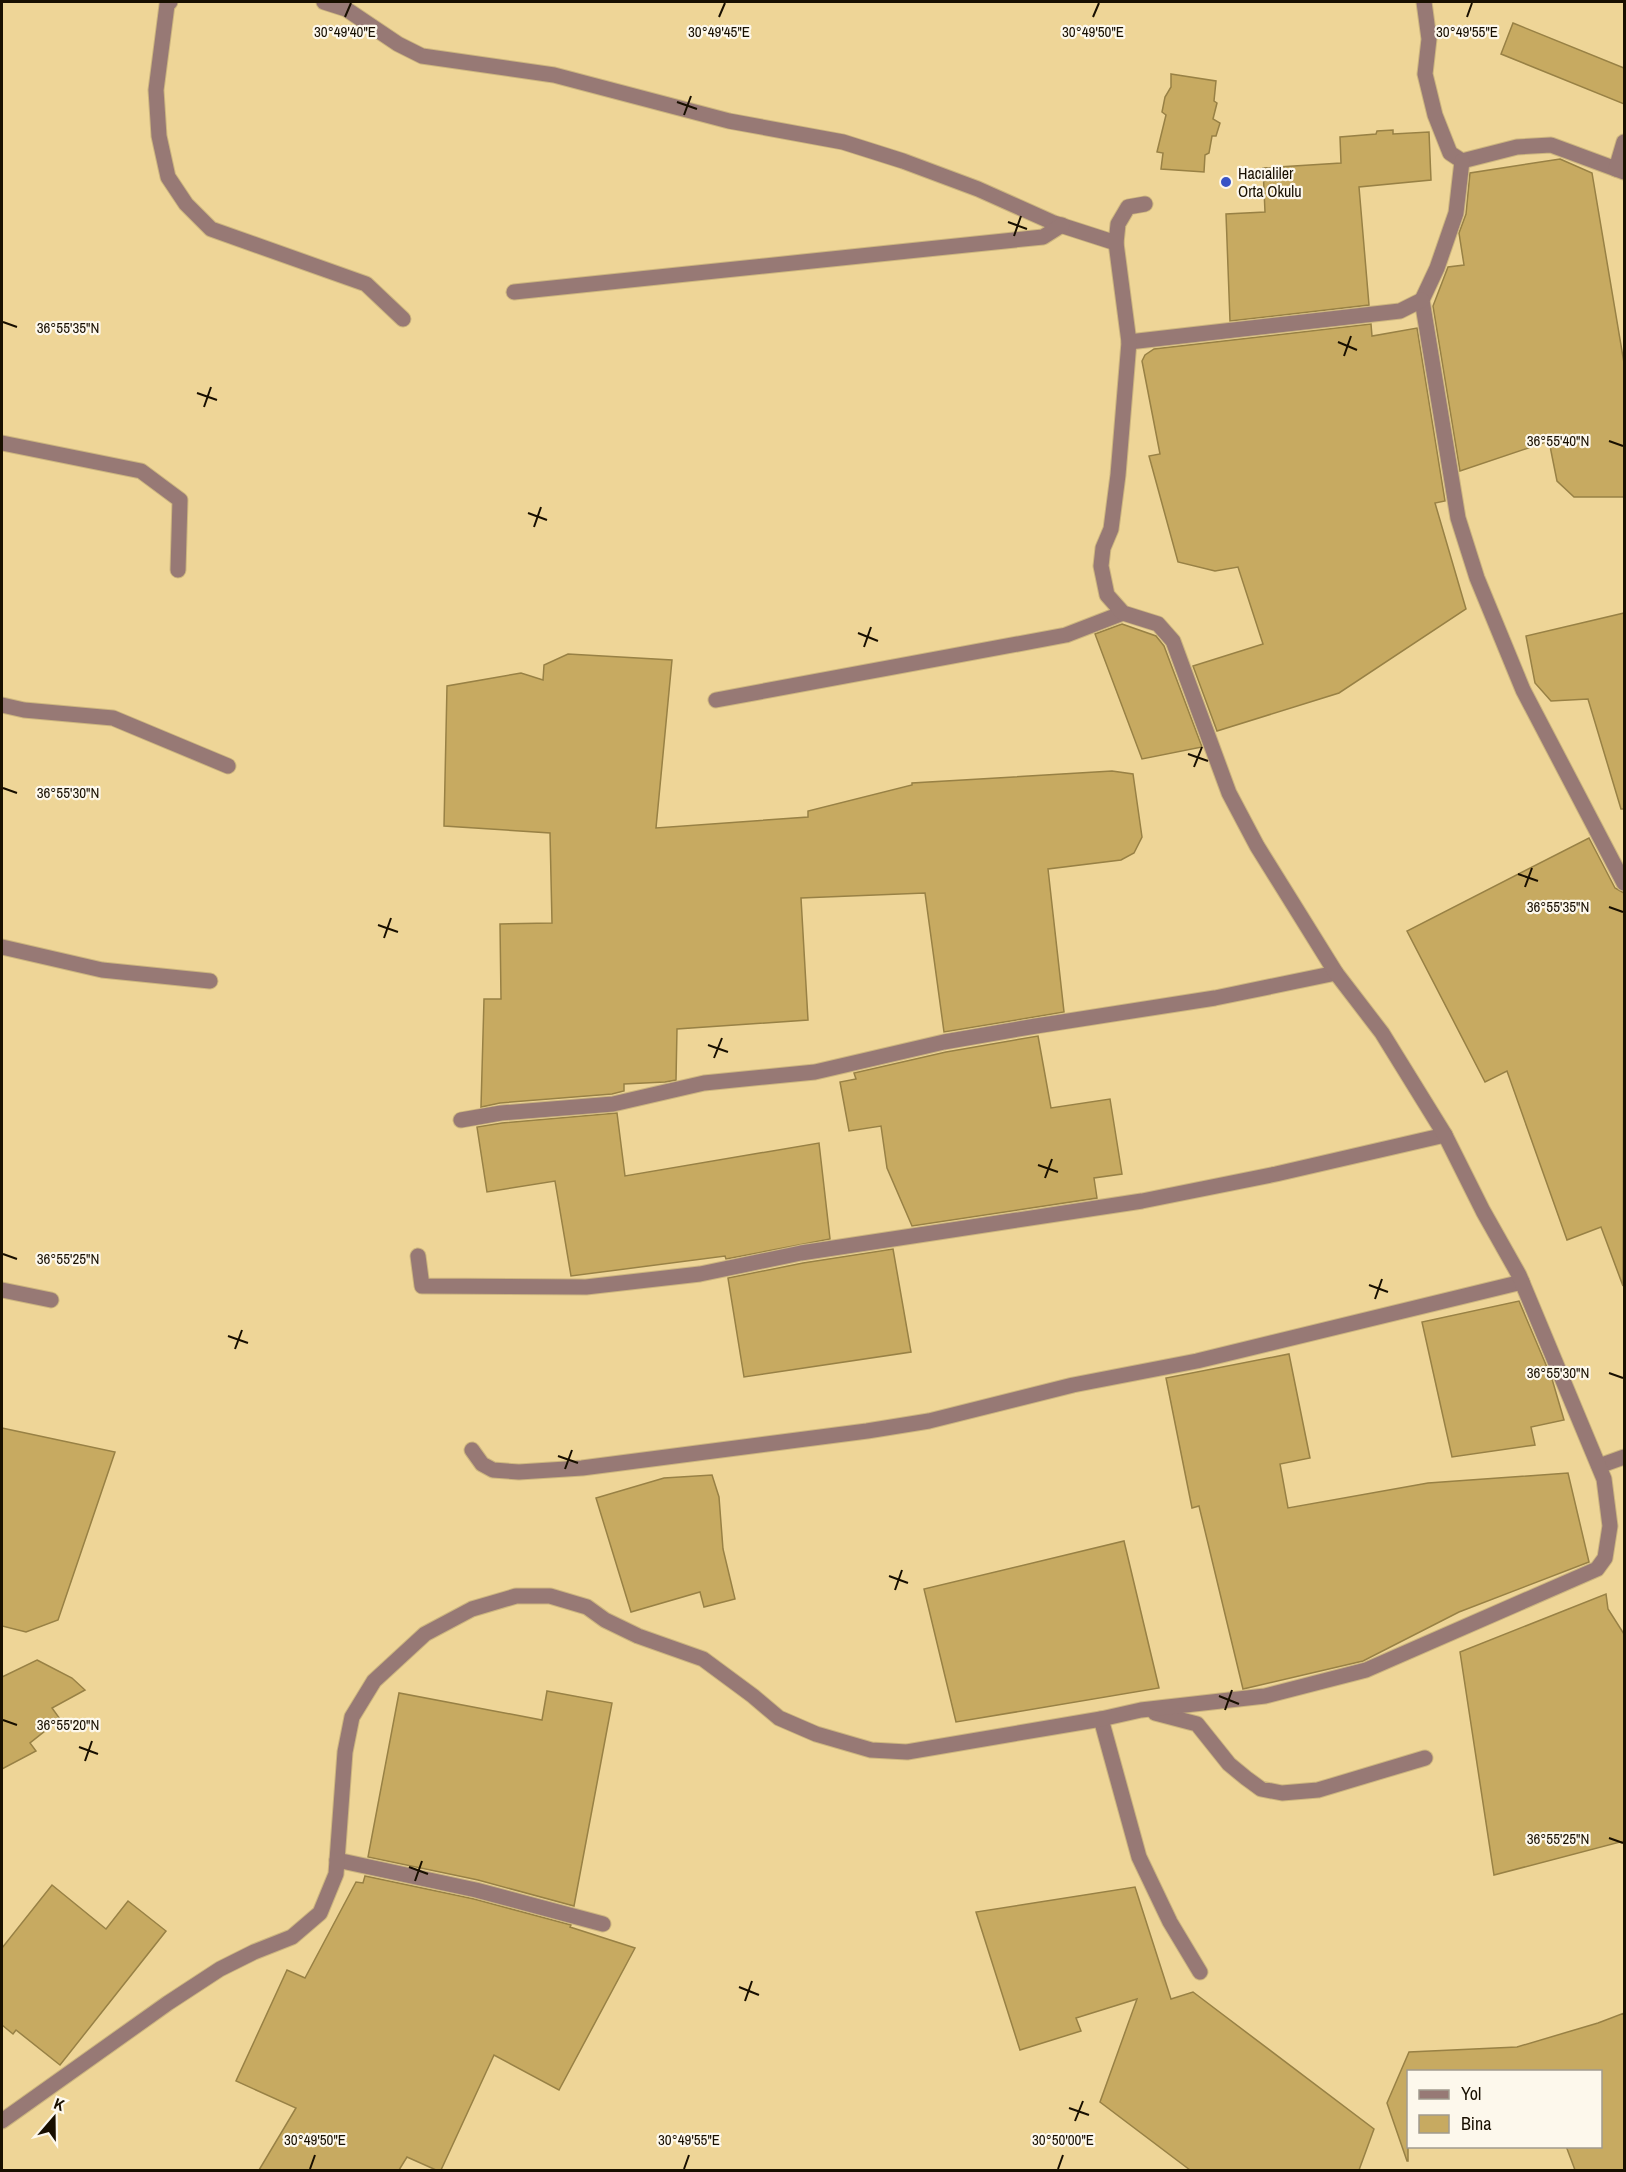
<svg xmlns="http://www.w3.org/2000/svg" width="1626" height="2172" font-family="'Archivo Narrow',sans-serif">
<rect width="100%" height="100%" fill="#eed597"/>
<g fill="#c7aa61" stroke="#988145" stroke-width="1.5">
<path d="M1513 23 1624 68V104L1501 54Z"/>
<path d="M1171 74 1216 81 1214 101 1217 103 1213 119 1220 123 1216 136H1212L1209 153 1205 155 1204 172 1161 169 1163 153 1157 152 1166 115 1162 112 1165 97 1171 87Z"/>
<path d="M1393 130V134L1429 132 1431 180 1359 187 1369 305 1230 321 1226 214 1265 212 1263 168 1341 163 1340 137 1376 134 1377 131Z"/>
<path d="M1560 159 1592 173 1624 363V497H1574L1557 481 1549 441 1460 471 1433 306 1448 267 1464 265 1459 233 1466 214 1470 173Z"/>
<path d="M1371 324 1372 336 1417 328 1445 501 1435 503 1466 609 1339 693 1217 731 1193 666 1263 644 1238 567 1215 571 1178 562 1149 456 1160 454 1142 361 1145 355 1154 349Z"/>
<path d="M1624 613V809H1621L1588 699 1551 701 1535 683 1526 636Z"/>
<path d="M1122 624 1156 636 1164 646 1202 747 1142 759 1095 634Z"/>
<path d="M568 654 672 660 656 828 808 817V811L912 785V783L1112 771 1133 774 1142 837 1134 853 1121 860 1048 869 1064 1012 944 1032 925 893 801 898 808 1020 677 1029 676 1080 665 1082 624 1084V1091L612 1094 500 1103 481 1107 484 999H501L500 924 552 923 550 833 444 826 447 686 521 673 543 680 544 665Z"/>
<path d="M1589 838 1615 888 1624 893 1623 1286 1601 1227 1567 1240 1507 1071 1485 1082 1407 931Z"/>
<path d="M1038 1036 1051 1108 1110 1099 1122 1174 1094 1178 1097 1198 912 1226 887 1168 881 1126 849 1131 840 1082 856 1079 854 1073 946 1052Z"/>
<path d="M617 1113 625 1176 819 1143 830 1239 726 1259 725 1256 571 1276 555 1181 487 1192 477 1127 502 1123Z"/>
<path d="M893 1249 911 1352 744 1377 728 1278 803 1263Z"/>
<path d="M1519 1301 1552 1379 1564 1420 1531 1427 1535 1445 1452 1457 1422 1322Z"/>
<path d="M1289 1354 1310 1458 1280 1464 1288 1508 1428 1483 1568 1473 1589 1562 1459 1612 1363 1661 1243 1689 1199 1506 1192 1508 1166 1378Z"/>
<path d="M2 1428 115 1452 58 1620 26 1632 2 1626Z"/>
<path d="M712 1475 719 1497 723 1549 735 1599 704 1607 700 1592 631 1612 596 1498 664 1478Z"/>
<path d="M1124 1541 1159 1688 956 1722 924 1589Z"/>
<path d="M1606 1594 1608 1609 1624 1634V1841L1494 1875 1460 1652Z"/>
<path d="M37 1660 72 1678 85 1690 52 1708 60 1719 30 1743 36 1751 2 1769V1677Z"/>
<path d="M547 1691 612 1703 574 1906 478 1880 368 1857 399 1693 542 1720Z"/>
<path d="M365 1876 474 1899 571 1925 570 1927 635 1948 559 2090 494 2055 441 2170H436L407 2157 399 2170H259L296 2108 236 2081 287 1970 305 1978 356 1882 363 1883Z"/>
<path d="M52 1885 106 1929 128 1901 166 1931 60 2065 16 2030 13 2034 2 2025V1948Z"/>
<path d="M1135 1887 1171 1999 1193 1992 1374 2129 1359 2170H1190L1100 2102 1137 1999 1076 2018 1081 2031 1020 2050 976 1912Z"/>
<path d="M1624 2013V2170H1575L1566 2146H1600V2072H1408V2161H1407L1387 2103 1409 2052 1517 2047 1598 2023Z"/>
</g>
<g fill="none" stroke-linecap="round" stroke-linejoin="round">
<defs>
<g id="minor">
<path d="M170 2 167 5 156 90 159 136 168 177 186 204 211 229 366 284 403 319"/>
<path d="M324 2 346 9 398 44 422 56 554 75 729 121 843 142 903 161 978 189 1054 223 1116 243"/>
<path d="M1424 2 1429 39 1425 74 1435 115 1450 153 1462 161 1517 147 1551 145 1624 172"/>
<path d="M1462 161 1456 213 1437 268 1422 300 1458 518 1477 578 1523 690 1624 883"/>
<path d="M1616 169 1624 142"/>
<path d="M514 292 1043 237 1062 225"/>
<path d="M1129 342 1400 311 1422 300"/>
<path d="M2 443 141 471 180 500 178 570"/>
<path d="M716 700 1066 635 1123 613"/>
<path d="M2 705 24 710 113 718 228 766"/>
<path d="M2 947 102 970 210 981"/>
<path d="M461 1120 501 1113 613 1104 704 1083 815 1072 944 1042 1036 1026 1215 998 1336 973"/>
<path d="M418 1256 422 1286 586 1287 700 1274 801 1253 1142 1201 1276 1174 1445 1135"/>
<path d="M2 1290 51 1300"/>
<path d="M472 1450 482 1464 493 1470 519 1472 582 1468 867 1431 929 1421 1073 1385 1197 1361 1522 1282"/>
<path d="M1599 1466 1624 1457"/>
<path d="M1155 1713 1197 1724 1229 1764 1246 1778 1261 1789 1282 1793 1318 1790 1425 1758"/>
<path d="M1101 1719 1139 1857 1170 1922 1200 1972"/>
<path d="M337 1860 476 1890 603 1924"/>
<path d="M2 2121 168 2003 220 1969 254 1952 292 1937 320 1913 336 1874 345 1752 352 1717 374 1681 425 1634 472 1609 516 1596H550L587 1607 605 1620 638 1636 703 1659 753 1696 779 1718 816 1734 871 1750 907 1752 1101 1719 1141 1710 1265 1696 1366 1670 1597 1569 1605 1558 1610 1526 1604 1479 1519 1275 1483 1211 1445 1135 1382 1033 1336 973 1257 846 1229 793 1173 641 1158 624 1123 613 1107 595 1101 566 1103 548 1111 529 1118 475 1129 342 1116 243 1118 224 1128 207 1145 204"/>
</g>
</defs>
<use href="#minor" stroke="#ccb57f" stroke-width="17"/>
<use href="#minor" stroke="#977975" stroke-width="15"/>
</g>
<path fill="none" stroke="#180f00" stroke-width="2" d="M345 17 351 3M719 17 725 3M1093 17 1099 3M1467 17 1472 3M677 102 697 109M684 115 691 96M1008 222 1027 229M1014 236 1021 216M3 322 17 327M1338 342 1357 350M1344 356 1351 336M197 393 217 400M204 407 211 387M1609 441 1623 446M528 513 547 520M534 527 541 507M858 633 878 641M864 647 871 627M1188 754 1208 761M1194 767 1202 747M3 788 17 793M1518 874 1538 881M1525 887 1532 868M1609 907 1623 912M378 925 398 932M384 938 391 918M708 1045 728 1052M714 1058 722 1038M1038 1165 1058 1172M1045 1178 1052 1159M3 1254 17 1259M1369 1285 1388 1292M1375 1299 1382 1279M228 1336 248 1343M235 1349 242 1330M1609 1373 1623 1378M558 1456 578 1463M565 1469 572 1450M889 1576 908 1583M895 1590 902 1570M1219 1696 1239 1704M1225 1710 1232 1690M3 1720 17 1725M79 1747 98 1754M85 1761 92 1741M1609 1838 1623 1843M409 1867 428 1874M415 1881 422 1861M739 1987 759 1995M745 2001 752 1981M1069 2108 1089 2115M1075 2121 1083 2101M310 2169 315 2155M684 2169 689 2155M1058 2169 1063 2155"/>
<circle fill="#3853c5" stroke="#fdf8ec" stroke-width="2" cx="1226" cy="182" r="6"/>
<g text-anchor="middle" dominant-baseline="central" stroke-width="4.5" stroke-linejoin="round" paint-order="stroke">
<g font-size="16" fill="#180f00" stroke="#fdf8ec" text-anchor="start">
<text x="1238" y="173">Hacıaliler<tspan x="1238" dy="18">Orta Okulu</tspan></text>
</g>
</g>
<g font-size="15" text-anchor="middle" fill="#180f00" stroke="#fdf8ec" stroke-width="4.5" stroke-linejoin="round" paint-order="stroke">
<text x="719" y="37">30°49'45"E</text>
<text x="1093" y="37">30°49'50"E</text>
<text x="345" y="37">30°49'40"E</text>
<text x="1467" y="37">30°49'55"E</text>
<text x="68" y="333">36°55'35"N</text>
<text x="1558" y="446">36°55'40"N</text>
<text x="68" y="798">36°55'30"N</text>
<text x="1558" y="912">36°55'35"N</text>
<text x="68" y="1264">36°55'25"N</text>
<text x="1558" y="1378">36°55'30"N</text>
<text x="68" y="1730">36°55'20"N</text>
<text x="1558" y="1844">36°55'25"N</text>
<text x="315" y="2145">30°49'50"E</text>
<text x="689" y="2145">30°49'55"E</text>
<text x="1063" y="2145">30°50'00"E</text>
</g>
<rect width="1626" height="2172" fill="none" stroke="#180f00" stroke-width="6"/>
<rect x="1407" y="2070" width="195" height="78" fill="#fdf8ec" stroke="#a19b8e" stroke-width="1.5"/>
<rect x="1419" y="2090" width="30" height="9" fill="#977975" stroke="#a19b8e" stroke-width="1.5"/>
<text x="1461" y="2100" font-size="18" fill="#180f00">Yol</text>
<rect x="1419" y="2115" width="30" height="18" fill="#c7aa61" stroke="#a19b8e" stroke-width="1.5"/>
<text x="1461" y="2130" font-size="18" fill="#180f00">Bina</text>
<g transform="translate(54 2118) rotate(20)" stroke="#fdf8ec" stroke-width="4.5" paint-order="stroke">
<path d="M0-4.5L10 22L0 15L-10 22Z" fill="#180f00"/>
<text y="-9" font-size="16" font-weight="bold" text-anchor="middle" fill="#180f00">K</text>
</g>
</svg>
